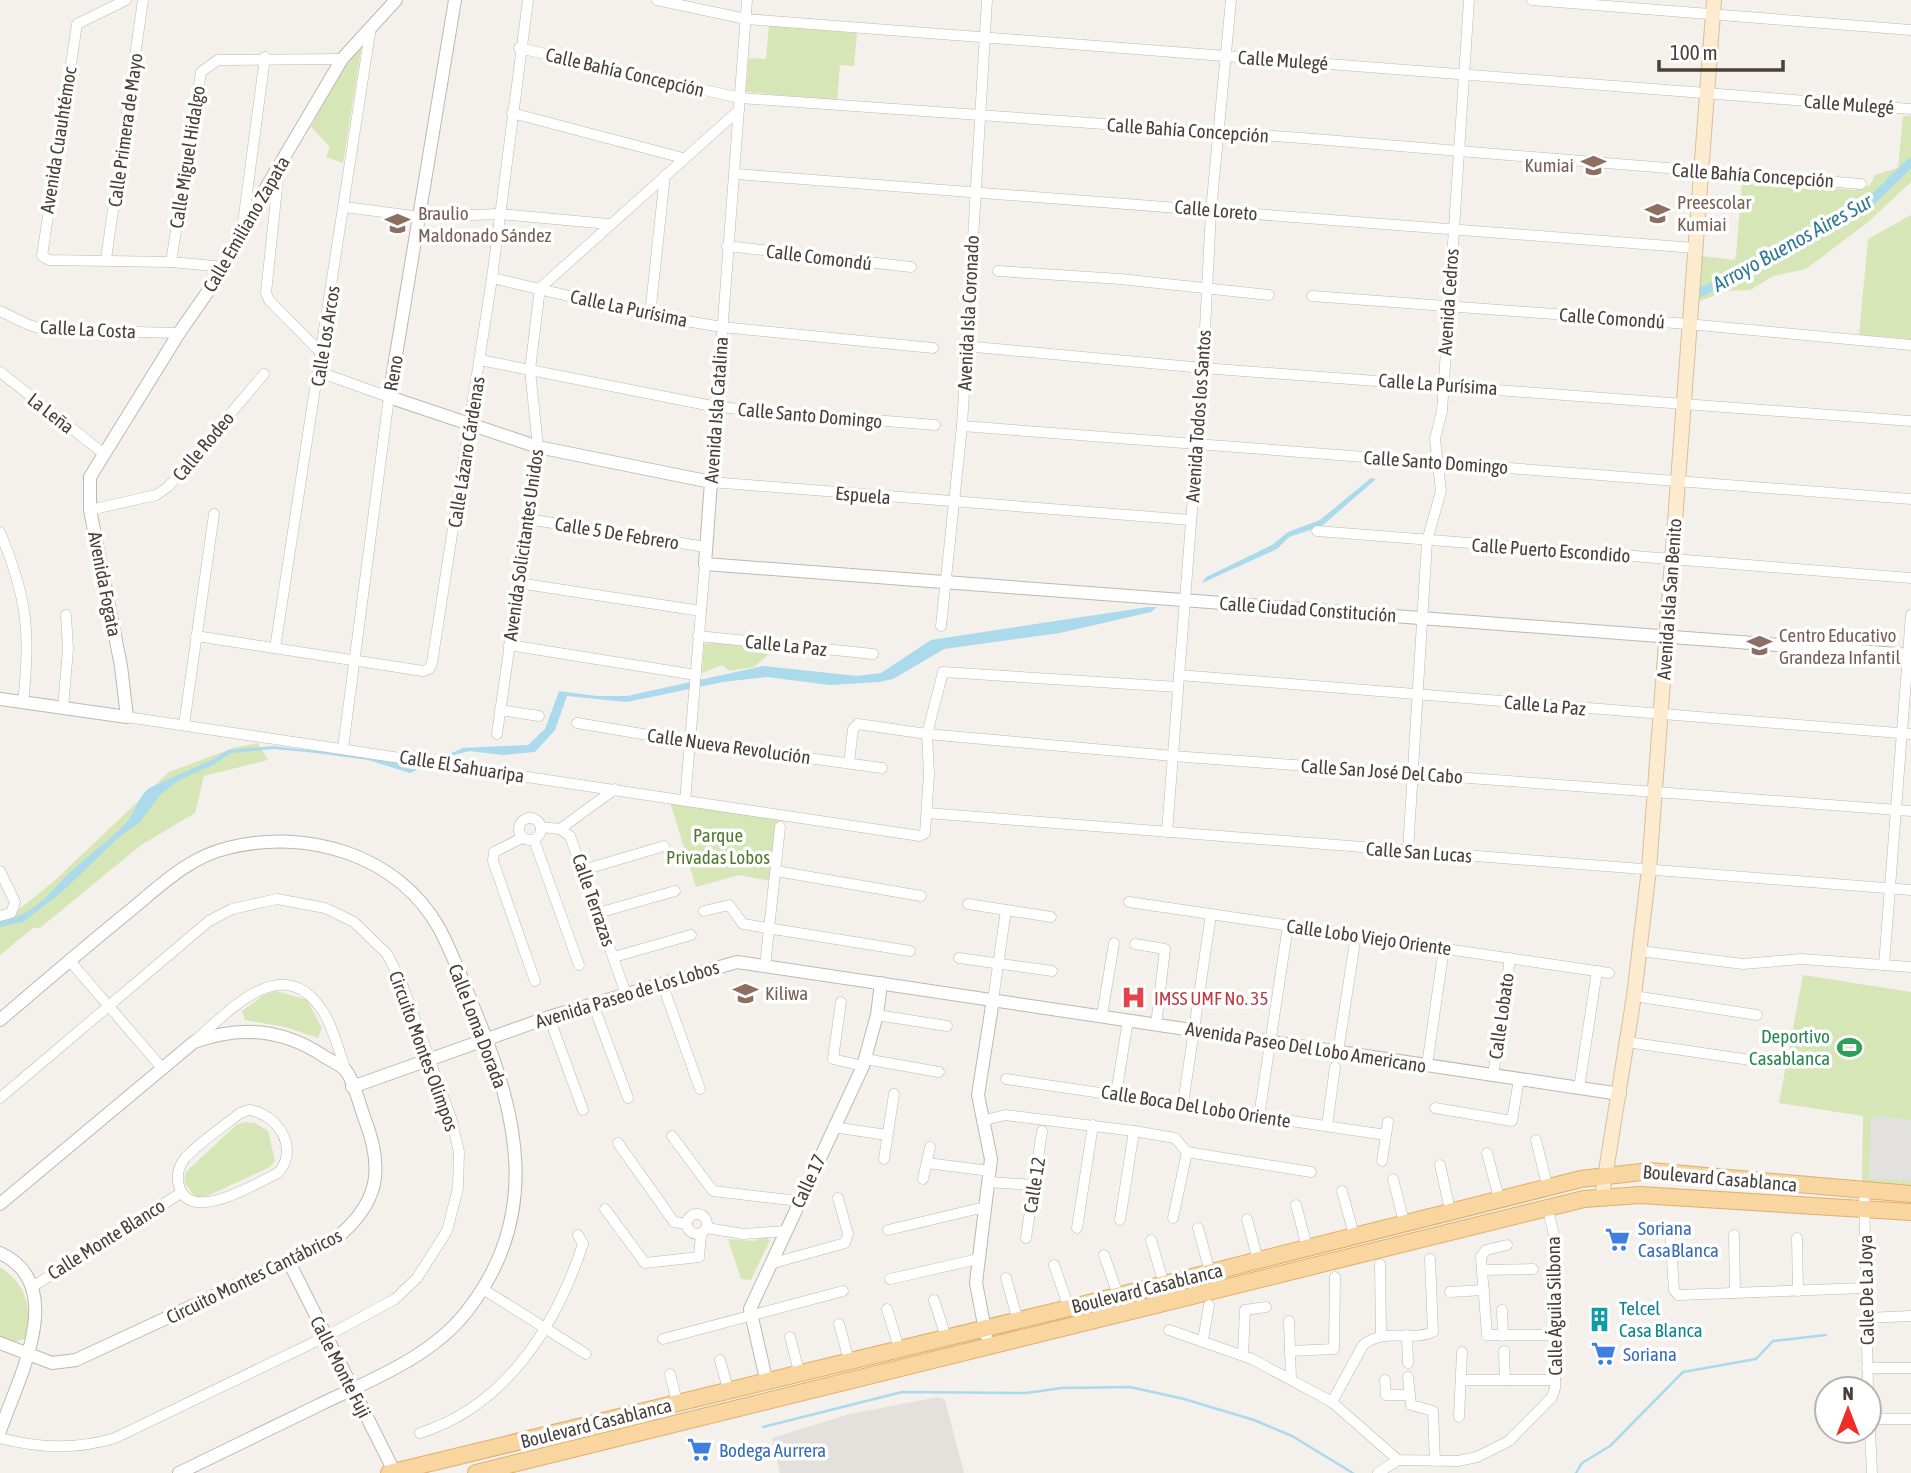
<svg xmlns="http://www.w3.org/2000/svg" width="1911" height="1473" font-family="'Asap Condensed',sans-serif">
<rect width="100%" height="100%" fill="#f4f0eb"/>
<path fill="#e4e0dc" d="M938 1397 945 1400 964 1473H780L772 1438 850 1414Z"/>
<g fill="#d6e6b6">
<path d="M769 25 857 33 854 66 840 65 837 100 746 92 749 58 766 59Z"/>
<path d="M362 44 343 163 326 157 330 147 311 127 346 61Z"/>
<path d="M1903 116H1911V182L1868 222 1806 269 1773 276 1750 290 1725 291 1698 302 1702 256 1734 260 1736 256 1742 181 1855 190 1870 185 1875 175 1898 168Z"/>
<path d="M1911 215V339L1859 335 1868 239Z"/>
<path d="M734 641 769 654 754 667 729 671 722 665 702 673 704 644Z"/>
<path d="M258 743 268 760 204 776 195 813 141 845 40 928H33L0 955V918L13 914 52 883 169 772 233 748Z"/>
<path d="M670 802 779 820 771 881 739 875 696 887Z"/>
<path d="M1803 975 1911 992V1185L1862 1182 1863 1116 1779 1103Z"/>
<path d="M276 991 307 1000 322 1028 318 1038 286 1027 245 1020 242 1011 264 995Z"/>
<path d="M245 1122 255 1123 268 1131 275 1161 268 1168 205 1197H195L184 1182 186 1172 236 1125Z"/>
<path d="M766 1237 770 1240 751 1280 741 1279 728 1239 753 1241Z"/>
<path d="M0 1267C27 1285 31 1307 27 1338L14 1342 0 1337Z"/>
</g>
<path fill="#e3e1df" d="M1879 1116 1911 1120V1181L1869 1179 1871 1119Z"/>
<g fill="#abdaed">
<path d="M1371 478 1376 479 1322 526 1289 537 1277 549 1202 583 1206 577 1272 545 1288 532 1320 520Z"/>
<path d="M1148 607H1157L1151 612 1060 633 944 649 893 679 879 682 830 685 767 677 723 682 627 702 567 696 555 730 535 752 503 755 469 751 436 760 463 748 528 745 545 729 559 691 597 696H627L763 666 857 676 881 673 931 640Z"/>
<path d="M273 746 369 757 421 768 410 773 368 760 316 753 274 749 231 753 213 765 179 780 161 794 139 823 118 838 63 891 23 922 0 927V921C40 914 50 889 77 866 93 851 112 839 126 823 136 812 137 798 149 788L214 759 228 750Z"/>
</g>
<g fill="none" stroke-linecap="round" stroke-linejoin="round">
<g stroke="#abdaed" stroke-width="2.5">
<path d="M763 1427 902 1392 1026 1393 1062 1388 1130 1387 1184 1399 1254 1420 1292 1436 1353 1473"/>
<path d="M1576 1473 1582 1463 1610 1446 1683 1372 1756 1359 1773 1341 1826 1335"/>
</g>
<path stroke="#abdaed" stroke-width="9" d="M1701 292 1822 233 1866 206 1911 162"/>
<defs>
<g id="minor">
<path d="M126 0 77 24 42 256 49 260 171 262 225 267"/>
<path d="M657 0 746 19 1911 109"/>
<path d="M747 0 711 482 1191 520"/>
<path d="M1532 0 1911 30"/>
<path d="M519 48 740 98 1302 138 1861 184"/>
<path d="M512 113 683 158"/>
<path d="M279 169 266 293 269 300 321 353"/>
<path d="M736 174 1695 248"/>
<path d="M345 207 421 217 499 214 609 224"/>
<path d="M243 223 265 57"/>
<path d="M727 246 911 267"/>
<path d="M106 259 143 0"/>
<path d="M171 262 201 72 218 60 342 59"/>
<path d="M998 271 1120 279 1269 295"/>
<path d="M492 278 650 315 722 327 933 348"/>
<path d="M1312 296 1688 324 1911 345"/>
<path d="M0 311 29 325 46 330 179 333"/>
<path d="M650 315 665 175"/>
<path d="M965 346 1203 368 1911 421"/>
<path d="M480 360 717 407 935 425"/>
<path d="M0 372 103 453"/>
<path d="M319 372 389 397 343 748"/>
<path d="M962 426 1911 499"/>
<path d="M90 510 156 495 169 486 264 374"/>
<path d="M527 519 706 547"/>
<path d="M1317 531 1911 578"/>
<path d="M0 532C27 597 31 633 23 702"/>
<path d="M518 583 701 611"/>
<path d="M941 626 962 426 987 0"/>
<path d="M196 636 423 671 429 669 432 663 492 278 528 0"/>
<path d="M698 636 873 654"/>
<path d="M509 645 696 675"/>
<path d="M275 648 371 26"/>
<path d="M1179 675 1911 734"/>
<path d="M63 708 68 649 66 615"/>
<path d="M500 710 539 716"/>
<path d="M127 717 920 836 925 833 929 774 927 734 943 672 1178 687"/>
<path d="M577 723 690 742 882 768"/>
<path d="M184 725 214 514"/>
<path d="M497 734 538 447 530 370 540 288 739 110"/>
<path d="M849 763 853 729 858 724 927 734 1173 756 1911 811"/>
<path d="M685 801 705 564"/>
<path d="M927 813 1911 890"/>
<circle cx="530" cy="829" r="11"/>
<path d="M541 827 560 829 570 836 626 994"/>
<path d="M560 829 615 789"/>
<path d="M1167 832 1203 368 1211 211 1231 0"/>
<path d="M522 838 494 852 493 861 535 981"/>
<path d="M534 840 579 965"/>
<path d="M1408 851 1427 541 1441 491 1435 439 1442 411 1469 0"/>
<path d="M583 870 664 846"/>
<path d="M0 871 15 902 11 913 0 916"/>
<path d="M776 871 921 896"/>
<path d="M1129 902 1609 973"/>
<path d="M968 904 1051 917"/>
<path d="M704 911 729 905 743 924 910 951"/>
<path d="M598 913 675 891"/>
<path d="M1135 944 1165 949 1156 1025"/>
<path d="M1640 951 1743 964 1802 959 1911 967"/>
<path d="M614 957 691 935"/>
<path d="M959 958 1052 971"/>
<path d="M69 960 162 1068"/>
<path d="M1884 965 1911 615"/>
<path d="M765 966 780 827"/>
<path d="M662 983 700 1089"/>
<path d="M1634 996 1757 1015"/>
<path d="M993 1000 1006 910"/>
<path d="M841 1002 833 1059 863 1066"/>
<path d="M593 1004 628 1098"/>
<path d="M877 1015 947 1026"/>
<path d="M1102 1015 1114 943"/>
<path d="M549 1017 583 1110"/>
<path d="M197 1039C230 1010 283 951 322 1010 333 1026 339 1052 346 1071"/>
<path d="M1627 1042 1757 1061"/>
<path d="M1338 1052 1356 935"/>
<path d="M865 1059 939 1072"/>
<path d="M1427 1065 1444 948"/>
<path d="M1493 1075 1510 958"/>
<path d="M1006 1079 1386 1135"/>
<path d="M1579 1088 1597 971"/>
<path d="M1116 1094 1128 1020"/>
<path d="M0 1098 209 921 232 909 277 899 325 908 354 922 387 954 401 981 451 1118 459 1152 458 1188 447 1231 417 1278 395 1299 325 1337 115 1438C75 1450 40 1448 0 1438"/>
<path d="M1183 1104 1211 914"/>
<path d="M1435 1108 1512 1121 1519 1079"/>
<path d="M249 1110C278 1114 300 1149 278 1173 256 1183 190 1225 179 1186 176 1175 178 1166 186 1157 201 1141 223 1127 240 1113Z"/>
<path d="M1259 1116 1288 926"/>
<path d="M982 1121 1005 1115 1134 1131 1175 1138 1187 1152 1311 1172"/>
<path d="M1327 1126 1335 1067"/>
<path d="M833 1127 887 1135"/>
<path d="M672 1136 713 1191 799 1201"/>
<path d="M1536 1140 1547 1185"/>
<path d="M618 1143 674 1222 687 1224"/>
<path d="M1487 1153 1499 1198"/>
<path d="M884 1159 894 1094"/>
<path d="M1382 1161 1388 1122"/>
<path d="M927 1163 990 1171"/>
<path d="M1440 1165 1450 1210"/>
<path d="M923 1179 930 1147"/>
<path d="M1393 1179 1404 1222"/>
<path d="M988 1182 1034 1185"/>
<path d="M1342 1191 1354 1235"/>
<path d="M1864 1191 1868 1389"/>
<path d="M1296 1205 1307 1247"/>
<path d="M605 1209 645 1263 699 1257 701 1234"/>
<circle cx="697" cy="1224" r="10"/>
<path d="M1173 1218 1187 1152"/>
<path d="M1247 1219 1258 1260"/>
<path d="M1120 1220 1134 1131"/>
<path d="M707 1228 743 1234 786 1231"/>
<path d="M1077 1228 1093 1125"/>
<path d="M1198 1228 1210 1272"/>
<path d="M888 1230 985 1207"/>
<path d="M1670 1231 1674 1290 1678 1295 1864 1288"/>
<path d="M1734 1235 1735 1293"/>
<path d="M1026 1238 1042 1131"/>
<path d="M1797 1238 1798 1291"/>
<path d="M1151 1240 1164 1284"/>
<path d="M1507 1245 1486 1250 1481 1257 1487 1335H1554"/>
<path d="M1104 1255 1118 1295"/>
<path d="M770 1264 845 1243 848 1234 838 1198"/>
<path d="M1380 1264 1381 1334"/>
<path d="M1054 1265 1069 1308"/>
<path d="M1482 1270 1533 1269"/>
<path d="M1006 1278 1018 1321"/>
<path d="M890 1279 978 1259"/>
<path d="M32 1287 181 1193"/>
<path d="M483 1289 586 1354"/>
<path d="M1450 1292 1484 1290"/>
<path d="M934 1300 946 1337"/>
<path d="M887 1309 899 1348"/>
<path d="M1502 1310 1503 1336"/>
<path d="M1866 1318 1911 1316"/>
<path d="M1289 1321 1291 1379"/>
<path d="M839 1324 849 1360"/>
<path d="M1169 1330 1252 1359 1332 1402 1398 1460 1458 1461 1477 1457 1509 1441 1552 1397 1555 1388 1554 1235 1547 1206"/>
<path d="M1407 1335 1408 1363"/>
<path d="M790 1337 799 1371"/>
<path d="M663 1339 843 1291"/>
<path d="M1203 1340 1209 1305"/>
<path d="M1290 1351 1334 1349 1335 1277"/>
<path d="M1504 1351 1505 1380"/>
<path d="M1243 1355 1245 1310 1266 1307"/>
<path d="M720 1360 728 1389"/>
<path d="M1867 1368H1911"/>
<path d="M670 1374 677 1402"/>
<path d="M1408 1377 1411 1405 1433 1411 1435 1461"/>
<path d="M1385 1380 1386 1395H1409"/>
<path d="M1461 1380H1555"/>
<path d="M1332 1402 1363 1345C1385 1327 1410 1342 1433 1332L1430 1259"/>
<path d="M1869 1410 1872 1473"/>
<path d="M1459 1417 1462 1352"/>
<path d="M1869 1419H1911"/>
<path d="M420 1433C506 1406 556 1326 583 1244L578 1235"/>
<path d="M1378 1473 1398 1460"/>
</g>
<g id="tertiary">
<path d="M455 0 389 397 538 447 711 482 705 564 1911 655"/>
<path d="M0 699 127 717 121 666 90 510V477L179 333 225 267 243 227 342 59 396 0"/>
<path d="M0 1020C42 984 84 948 127 913 158 888 188 857 228 848 306 828 397 854 439 928 454 956 465 987 477 1016 519 1118 541 1217 467 1311 431 1358 368 1381 317 1406 271 1428 225 1451 179 1473"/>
<path d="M352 1087 549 1017 737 962 1620 1094"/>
<path d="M0 1204 194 1042C240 1025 284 1029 325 1057 332 1061 343 1066 347 1072 355 1085 359 1103 364 1117 385 1170 379 1204 334 1240L76 1360 52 1363 0 1343"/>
<path d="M0 1253C70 1285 17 1381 0 1431"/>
<path d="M289 1262 395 1473"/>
<path d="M986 1335 976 1283 991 1159 978 1095 993 1000"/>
<path d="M766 1379 750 1309 863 1066 877 1015 881 983"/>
</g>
<path id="secondary" d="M1602 1196 1634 996 1649 869 1714 0"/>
<g id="primary">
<path d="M389 1473 1069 1308 1581 1179 1650 1171 1911 1194"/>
<path d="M476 1473 1584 1199 1640 1195 1911 1212"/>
</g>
</defs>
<use href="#minor" stroke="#c0b7ae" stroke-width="11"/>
<use href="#tertiary" stroke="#c0b7ae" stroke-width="14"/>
<use href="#secondary" stroke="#d5c09f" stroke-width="16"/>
<use href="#primary" stroke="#deaf6f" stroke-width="18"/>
<use href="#minor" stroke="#fff" stroke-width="10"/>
<use href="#tertiary" stroke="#fff" stroke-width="12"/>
<use href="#secondary" stroke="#fcebce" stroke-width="14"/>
<use href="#primary" stroke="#f9d59f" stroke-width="16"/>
</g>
<defs>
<symbol id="school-bare" viewBox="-9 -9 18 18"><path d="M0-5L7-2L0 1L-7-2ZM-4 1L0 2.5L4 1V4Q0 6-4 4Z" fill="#8d6e63" stroke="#fff" stroke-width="2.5" paint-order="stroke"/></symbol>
<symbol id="hospital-bare" viewBox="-9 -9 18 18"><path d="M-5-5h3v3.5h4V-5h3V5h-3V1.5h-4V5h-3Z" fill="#e0444e" stroke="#fff" stroke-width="2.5" paint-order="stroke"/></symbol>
<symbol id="stadium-bare" viewBox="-9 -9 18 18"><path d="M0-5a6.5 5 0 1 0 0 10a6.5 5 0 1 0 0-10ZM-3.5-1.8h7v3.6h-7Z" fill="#2e9e5b" stroke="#fff" stroke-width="2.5" paint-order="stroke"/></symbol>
<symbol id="supermarket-bare" viewBox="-9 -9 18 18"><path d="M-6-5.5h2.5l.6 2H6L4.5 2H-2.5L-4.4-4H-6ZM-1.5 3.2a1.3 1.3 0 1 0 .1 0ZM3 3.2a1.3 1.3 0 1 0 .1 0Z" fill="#3f7fe0" stroke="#fff" stroke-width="2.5" paint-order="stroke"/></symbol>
<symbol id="building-bare" viewBox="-9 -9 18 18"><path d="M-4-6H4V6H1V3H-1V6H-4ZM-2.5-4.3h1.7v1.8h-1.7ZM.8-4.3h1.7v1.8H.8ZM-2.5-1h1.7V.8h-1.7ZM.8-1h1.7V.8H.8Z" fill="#0f9aa8" stroke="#fff" stroke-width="2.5" paint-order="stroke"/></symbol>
</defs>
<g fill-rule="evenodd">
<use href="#school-bare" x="1576" y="148" width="35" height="35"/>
<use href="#school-bare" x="1640" y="196" width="35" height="35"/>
<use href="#school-bare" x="380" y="206" width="35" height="35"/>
<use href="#school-bare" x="1742" y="628" width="35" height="35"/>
<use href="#school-bare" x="728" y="976" width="35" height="35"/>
<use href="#hospital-bare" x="1116" y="980" width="35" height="35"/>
<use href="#stadium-bare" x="1832" y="1030" width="35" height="35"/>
<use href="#supermarket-bare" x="1600" y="1222" width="35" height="35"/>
<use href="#building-bare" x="1582" y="1302" width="35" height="35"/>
<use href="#supermarket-bare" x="1586" y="1336" width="35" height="35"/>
<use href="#supermarket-bare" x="682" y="1432" width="35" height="35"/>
</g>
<g text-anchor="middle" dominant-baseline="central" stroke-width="7" stroke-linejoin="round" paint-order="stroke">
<g font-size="19" fill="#484039" stroke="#fff">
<text transform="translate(1283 60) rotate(4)">Calle Mulegé</text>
<text transform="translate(625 72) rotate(13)">Calle Bahía Concepción</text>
<text transform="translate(1849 104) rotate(4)">Calle Mulegé</text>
<text transform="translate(125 130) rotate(-82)">Calle Primera de Mayo</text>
<text transform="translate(1188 130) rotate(4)">Calle Bahía Concepción</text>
<text transform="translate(58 140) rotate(-81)">Avenida Cuauhtémoc</text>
<text transform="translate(187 157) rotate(-81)">Calle Miguel Hidalgo</text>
<text transform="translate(1753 175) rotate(4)">Calle Bahía Concepción</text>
<text transform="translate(1216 210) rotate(5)">Calle Loreto</text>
<text transform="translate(246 224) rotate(-60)">Calle Emiliano Zapata</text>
<text transform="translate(819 257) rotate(7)">Calle Comondú</text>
<text transform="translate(1448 302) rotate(-86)">Avenida Cedros</text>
<text transform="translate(629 308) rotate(12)">Calle La Purísima</text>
<text transform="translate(968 313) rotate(-87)">Avenida Isla Coronado</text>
<text transform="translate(1612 318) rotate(4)">Calle Comondú</text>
<text transform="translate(88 329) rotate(3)">Calle La Costa</text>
<text transform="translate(325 336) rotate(-81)">Calle Los Arcos</text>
<text transform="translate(393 373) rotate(-80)">Reno</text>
<text transform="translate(1438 384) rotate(4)">Calle La Purísima</text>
<text transform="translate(716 410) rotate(-86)">Avenida Isla Catalina</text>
<text transform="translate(51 413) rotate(38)">La Leña</text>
<text transform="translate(810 415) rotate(5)">Calle Santo Domingo</text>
<text transform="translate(1198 416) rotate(-86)">Avenida Todos los Santos</text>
<text transform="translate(203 446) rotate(-50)">Calle Rodeo</text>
<text transform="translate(466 452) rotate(-81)">Calle Lázaro Cárdenas</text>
<text transform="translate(1436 462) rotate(4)">Calle Santo Domingo</text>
<text transform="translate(863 495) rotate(5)">Espuela</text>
<text transform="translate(617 533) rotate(9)">Calle 5 De Febrero</text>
<text transform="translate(523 545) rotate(-82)">Avenida Solicitantes Unidos</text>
<text transform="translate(1551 550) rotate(4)">Calle Puerto Escondido</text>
<text transform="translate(105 584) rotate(79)">Avenida Fogata</text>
<text transform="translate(1669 599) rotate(-86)">Avenida Isla San Benito</text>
<text transform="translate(1308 609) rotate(4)">Calle Ciudad Constitución</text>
<text transform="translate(786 645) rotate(6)">Calle La Paz</text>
<text transform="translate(1545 705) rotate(5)">Calle La Paz</text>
<text transform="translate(729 746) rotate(8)">Calle Nueva Revolución</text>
<text transform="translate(462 766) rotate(9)">Calle El Sahuaripa</text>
<text transform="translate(1382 771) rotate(4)">Calle San José Del Cabo</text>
<text transform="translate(1419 852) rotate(4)">Calle San Lucas</text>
<text transform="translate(594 900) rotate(71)">Calle Terrazas</text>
<text transform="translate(1369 937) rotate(8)">Calle Lobo Viejo Oriente</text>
<text transform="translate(627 994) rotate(-17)">Avenida Paseo de Los Lobos</text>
<text transform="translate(1501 1016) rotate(-82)">Calle Lobato</text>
<text transform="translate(478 1026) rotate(69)">Calle Loma Dorada</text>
<text transform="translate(1306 1047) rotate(9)">Avenida Paseo Del Lobo Americano</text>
<text transform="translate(424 1051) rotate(70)">Circuito Montes Olimpos</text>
<text transform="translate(1196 1106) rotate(9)">Calle Boca Del Lobo Oriente</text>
<text transform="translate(1720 1178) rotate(5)">Boulevard Casablanca</text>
<text transform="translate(808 1181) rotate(-65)">Calle 17</text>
<text transform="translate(1034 1185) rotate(-81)">Calle 12</text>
<text transform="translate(106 1239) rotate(-32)">Calle Monte Blanco</text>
<text transform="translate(254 1276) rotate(-26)">Circuito Montes Cantábricos</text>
<text transform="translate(1147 1288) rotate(-14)">Boulevard Casablanca</text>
<text transform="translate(1866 1290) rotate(-91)">Calle De La Joya</text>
<text transform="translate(1554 1306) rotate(-91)">Calle Águila Silbona</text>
<text transform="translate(341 1367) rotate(63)">Calle Monte Fuji</text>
<text transform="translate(596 1423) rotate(-14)">Boulevard Casablanca</text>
</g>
<g font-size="19" fill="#785e54" stroke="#fff" text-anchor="start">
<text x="1574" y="165" text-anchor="end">Kumiai</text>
<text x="1677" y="202">Preescolar<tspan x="1677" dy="22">Kumiai</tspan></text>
<text x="418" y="213">Braulio<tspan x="418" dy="22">Maldonado Sández</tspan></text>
<text x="1779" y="635">Centro Educativo<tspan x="1779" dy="22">Grandeza Infantil</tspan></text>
<text x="765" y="993">Kiliwa</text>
</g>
<g font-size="19" fill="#53782e" stroke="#fff">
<text x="718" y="835">Parque<tspan x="718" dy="22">Privadas Lobos</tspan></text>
</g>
<g font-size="19" fill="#be3a42" stroke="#fff" text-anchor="start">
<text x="1154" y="998">IMSS UMF No. 35</text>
</g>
<g font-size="19" fill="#27864d" stroke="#fff" text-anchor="end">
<text x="1830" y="1036">Deportivo<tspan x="1830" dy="22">Casablanca</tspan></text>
</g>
<g font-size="19" fill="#366cbe" stroke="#fff" text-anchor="start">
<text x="1638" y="1228">Soriana<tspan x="1638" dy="22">CasaBlanca</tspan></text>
<text x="1623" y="1354">Soriana</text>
<text x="719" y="1450">Bodega Aurrera</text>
</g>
<g font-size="19" fill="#0d838f" stroke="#fff" text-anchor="start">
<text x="1619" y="1308">Telcel<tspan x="1619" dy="22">Casa Blanca</tspan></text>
</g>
<g font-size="21" font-style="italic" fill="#317998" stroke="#fff">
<text transform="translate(1792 242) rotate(-29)">Arroyo Buenos Aires Sur</text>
</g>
</g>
<g transform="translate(1848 1410)"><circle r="33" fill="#ffffff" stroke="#b6b3b0" stroke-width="2"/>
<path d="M0-5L12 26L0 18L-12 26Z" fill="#ee2e28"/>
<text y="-10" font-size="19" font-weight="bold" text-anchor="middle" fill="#484039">N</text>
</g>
<path d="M1659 60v10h124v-10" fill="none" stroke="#484039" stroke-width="3.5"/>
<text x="1670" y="60" font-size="21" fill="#484039" stroke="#ffffff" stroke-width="5" paint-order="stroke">100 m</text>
</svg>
